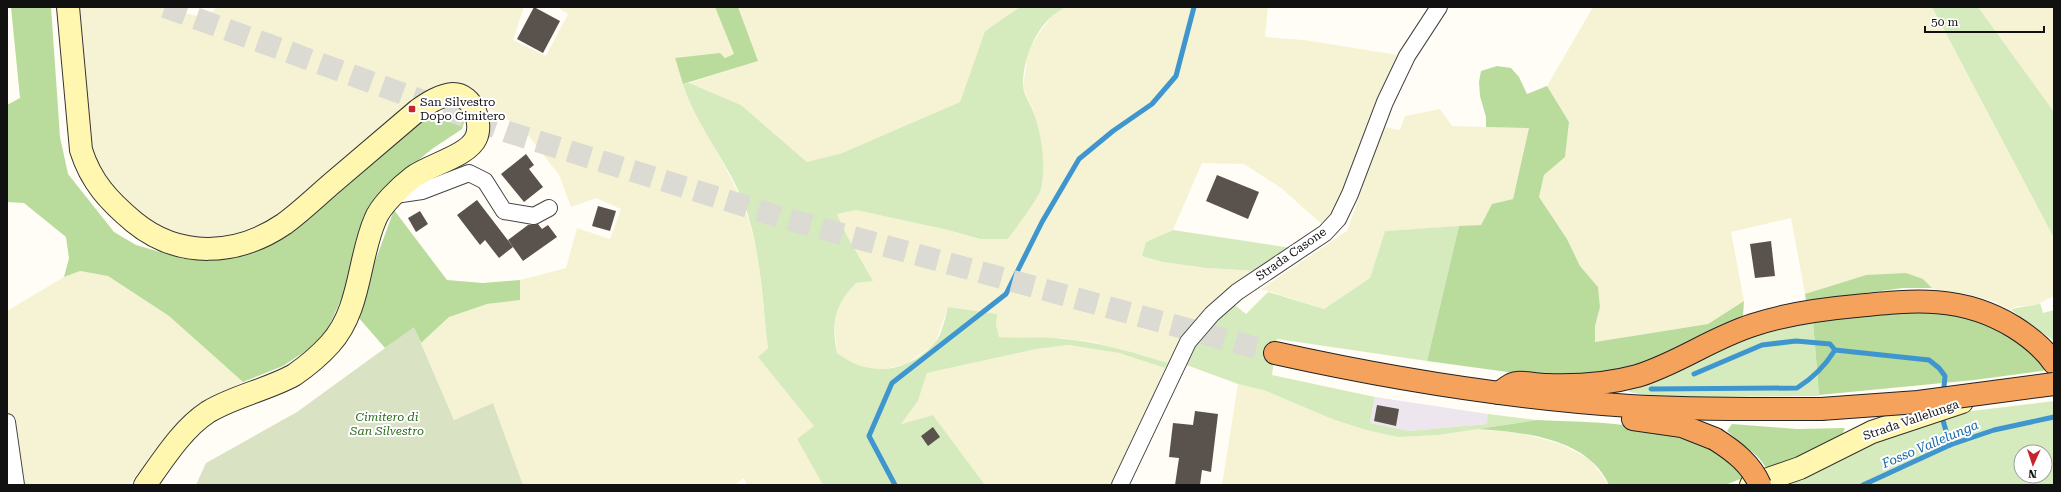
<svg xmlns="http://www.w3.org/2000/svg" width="2061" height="492" font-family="'Roboto Serif',serif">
<rect width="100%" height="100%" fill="#fffdf5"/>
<path fill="#eee6ef" d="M1375 397 1488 414V424L1409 431 1370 423Z"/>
<g fill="#f6f3d4">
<path d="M77 7H173L180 12 198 16 213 11 217 7H524L513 40 546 56 568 14 557 7H715L734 54 725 58 675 59 685 89 742 200 750 224 758 257 768 348 758 357 815 426 797 439 823 485H747L744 478 734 485H523L493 403 454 420 421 343 449 317 487 304 520 300V280L566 268 577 228 610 239 621 209 596 198 571 207 559 175 524 130 454 86 281 215 237 240 195 241 153 229 95 171 89 145Z"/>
<path d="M738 7H1020L985 31 960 102 842 153 807 162 741 105 689 83 757 61Z"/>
<path d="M1066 7H1268L1265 37 1304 40 1404 56 1347 194 1325 227 1281 188 1244 164 1202 163 1173 230 1146 242 1163 262 1206 268 1259 271 1234 284 1210 304 1185 332 1168 363 1093 342 1061 338 1020 339 999 337 996 324V314L948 307 935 344 906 364 885 369 869 370 850 363 837 353 834 322 838 305 848 292 856 283 872 280 846 234 837 214 856 210 948 230 980 239H1008L1041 190 1034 112 1023 87 1028 51 1039 33 1055 12Z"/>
<path d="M1593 7H1932L2054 238V296L2032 307 2018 306 2010 310 1992 301 1967 294 1933 289 1923 279 1866 275 1805 294 1791 218 1731 232 1744 301 1708 324 1595 342V326L1600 307 1598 287 1580 266 1567 239 1539 197 1544 175 1565 157 1569 122 1547 86Z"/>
<path d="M1978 7H2054V112Z"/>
<path d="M1440 109 1452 126 1529 128 1513 199 1492 204 1481 225 1385 231 1370 278 1324 309 1261 289 1347 231 1384 127 1400 130 1405 116Z"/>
<path d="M80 271 108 276 169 316 243 382 209 398 175 429 128 485H17L7 416V311L64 277Z"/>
<path d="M1068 345 1119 353 1165 368 1116 485H985L933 415 901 424 918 401 927 373 1036 349Z"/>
<path d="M1238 384 1266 391 1332 419 1366 430 1398 437 1439 435 1478 429 1513 431 1561 444 1591 460 1609 485H1222Z"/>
</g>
<g fill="#d5ebbd" fill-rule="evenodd">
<path d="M1020 7H1066C1038 20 1023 56 1023 85 1023 93 1030 103 1033 111 1042 135 1046 163 1041 189 1039 198 1015 229 1008 239H980L948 230 856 210 837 214 846 234 873 281 856 283C834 306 831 322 837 353 869 378 906 373 934 344 942 335 945 318 948 307L997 314 996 324 999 337C1021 339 1042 336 1064 339 1100 342 1134 353 1168 363L1165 368 1119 353 1068 345 1036 349 927 373 918 401 901 424 933 415 985 485H823L797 439 814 426 758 357 768 348C762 299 761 247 743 201 728 163 695 123 683 84L689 83 741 105 807 162 842 153 960 102 985 31Z"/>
<path d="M1932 7H1978L2054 112V238Z"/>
<path d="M1459 226 1427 361 1277 339 1272 375 1375 397 1370 423 1409 431 1487 424 1488 414 1537 420 1439 435 1398 437 1366 430 1332 419 1266 391 1238 384 1181 363 1231 302 1246 314 1268 292 1324 309 1370 278 1385 231Z"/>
<path d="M1173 230 1291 248 1259 271 1206 268 1163 262 1142 256 1146 242Z"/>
<path d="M2040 303 2043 313 2054 310V341L2011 310C2021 305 2030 308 2040 303Z"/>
<path d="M1813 321 1819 396 1693 397 1646 395 1629 392 1630 387 1764 331Z"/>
<path d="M2054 401V485H1761L1913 418ZM2021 452H2045V476H2021Z"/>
</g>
<g fill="#b9dc9c">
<path d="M11 7H51L60 137 68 174 114 232 136 245 184 259 224 258 416 125 452 108 461 111 466 116 462 129 432 149 400 175 367 215 356 240 347 286 326 333 310 348 283 366 243 382 169 316 108 276 80 271 64 277 69 258 66 237 24 203 7 202V105L20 98Z"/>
<path d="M715 7H738L758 61 683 84 675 58 720 53 725 58 734 54Z"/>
<path d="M1497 66 1511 68 1519 77 1527 94 1547 86 1569 122 1565 157 1544 175 1539 197 1567 239 1580 266 1598 287 1600 307 1595 326V342L1708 324 1744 301 1743 316 1638 367 1607 375H1529L1427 361 1459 226 1481 225 1492 204 1513 199 1529 128 1486 127V117L1480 96 1479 82 1481 71Z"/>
<path d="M394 210 447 280 483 283 520 280V300L487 304 449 317 421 343 414 328 385 348 358 317 373 267Z"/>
<path d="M1906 273 1923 279 1932 288H1903L1806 301 1805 294 1866 275Z"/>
<path d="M1908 311C1926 312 1946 311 1964 315 1997 322 2026 345 2048 370L1974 380 1819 395 1813 321Z"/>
<path d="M1537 420C1594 423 1712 420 1743 478L1725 485H1609C1588 438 1523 432 1478 429Z"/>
<path d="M1732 424 1797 429 1845 428 1840 440 1768 470 1758 457 1727 431Z"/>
</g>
<path fill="#d9e3c4" d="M414 327 454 420 493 403 523 485H196L206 463 297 412Z"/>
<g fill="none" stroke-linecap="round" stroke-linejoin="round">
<g stroke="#3f96cf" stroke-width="5">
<path d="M1694 374 1762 345 1796 341 1830 344 1835 350 1929 360 1939 368 1945 376 1944 387"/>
<path d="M1651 389 1797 388C1813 378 1825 366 1835 350"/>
<path d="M1942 417 1950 445"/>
<path d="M895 485 869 436 892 383 1006 294 1042 222 1079 159 1113 131 1152 104 1176 76 1194 7"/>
<path d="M1863 485 1950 445 1994 430 2054 417"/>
</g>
</g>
<g fill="#5a524d">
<path d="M534 7 560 21 543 53 517 39Z"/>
<path d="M526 154 534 165 529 169 543 187 524 202 501 174Z"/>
<path d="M1217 175 1259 192 1248 219 1206 201Z"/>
<path d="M477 200 513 247 499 258 485 240 480 245 457 215Z"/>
<path d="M598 206 616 211 610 231 592 226Z"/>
<path d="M420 211 428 224 416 232 408 218Z"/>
<path d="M538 224 542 229 548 225 557 237 523 261 508 240 528 225Z"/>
<path d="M1771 241 1775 276 1755 278 1750 244Z"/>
<path d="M1377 405 1399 409 1396 426 1374 421Z"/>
<path d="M1195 411 1218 414 1211 472 1202 470 1200 485H1175L1179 458 1169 457 1173 423 1193 425Z"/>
<path d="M933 427 940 437 928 446 921 436Z"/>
</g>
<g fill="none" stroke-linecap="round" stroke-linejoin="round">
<path stroke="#dbdad3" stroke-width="22" stroke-dasharray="22 11" stroke-linecap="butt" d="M165 7 508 132 780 217 1275 353"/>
<defs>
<g id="street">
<path d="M395 195 422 191 469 173 485 181 504 211 534 216 549 208"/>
<path d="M7 422 16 485"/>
<path d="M1120 485 1188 342 1212 314 1237 292 1325 233 1338 219 1350 194 1385 102 1407 56 1439 7"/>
</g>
<g id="secondary">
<path d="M68 7 81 150C91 182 109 201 134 222 179 259 237 256 284 224 302 211 319 194 337 179 364 156 391 133 418 110 428 103 440 95 453 94 473 94 483 123 476 138 468 156 429 165 413 177 401 186 380 206 375 220 358 259 361 310 330 344 320 355 307 366 294 375 267 390 234 396 208 412 182 429 163 460 145 485"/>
<path d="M1751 485 1800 468 1872 432 1962 402"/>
</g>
<g id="highway">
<path d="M1275 353C1392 379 1510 398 1630 406 1694 410 1757 409 1821 409"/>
<path d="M1499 393C1504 390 1511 383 1517 383 1526 382 1537 385 1547 385 1576 386 1608 384 1637 376 1677 364 1712 338 1753 325 1786 314 1822 309 1856 306 1914 300 1962 295 2014 327 2030 337 2043 347 2054 363"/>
<path d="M1633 419 1682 426 1715 439"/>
</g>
</defs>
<use href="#street" stroke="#444" stroke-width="18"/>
<use href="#secondary" stroke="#333" stroke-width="24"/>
<use href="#highway" stroke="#222" stroke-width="24"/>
<use href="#street" stroke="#fff" stroke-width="16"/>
<use href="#secondary" stroke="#fff6b0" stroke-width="22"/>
<use href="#highway" stroke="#f5a25d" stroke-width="22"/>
<defs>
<g id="highway-bridge">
<path d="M1821 409 1918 402 2054 384"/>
<path d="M1715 439C1734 451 1751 464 1760 485"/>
</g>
</defs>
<use href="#highway-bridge" stroke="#222" stroke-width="24" stroke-linecap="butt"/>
<use href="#highway-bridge" stroke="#f5a25d" stroke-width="22"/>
</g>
<rect fill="#c4262e" stroke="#fff" stroke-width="1.5" x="408" y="105" width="8" height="8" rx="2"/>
<g text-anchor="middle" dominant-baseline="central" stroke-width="4" stroke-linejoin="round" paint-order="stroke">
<g font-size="12" fill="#111" stroke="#fff" text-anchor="start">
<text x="420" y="102">San Silvestro<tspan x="420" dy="14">Dopo Cimitero</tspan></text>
</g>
<g font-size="12" fill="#111" stroke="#fff">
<text transform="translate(1291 254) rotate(-35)">Strada Casone</text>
<text transform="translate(1911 420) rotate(-19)">Strada Vallelunga</text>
</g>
<g font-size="12" font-style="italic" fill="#2f6b1f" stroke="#fff">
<text x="387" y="417">Cimitero di<tspan x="387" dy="14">San Silvestro</tspan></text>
</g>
<g font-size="13" font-style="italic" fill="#1768a6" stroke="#fff">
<text transform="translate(1930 444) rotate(-23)">Fosso Vallelunga</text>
</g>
</g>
<rect width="2061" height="492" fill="none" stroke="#111111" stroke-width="16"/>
<g transform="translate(2033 464) rotate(183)"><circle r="19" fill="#ffffff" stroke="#a0a0a0"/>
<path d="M0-3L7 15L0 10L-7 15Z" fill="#c4262e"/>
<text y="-6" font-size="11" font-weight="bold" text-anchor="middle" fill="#111111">N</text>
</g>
<path d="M1925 26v6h119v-6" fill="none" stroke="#111111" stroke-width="2"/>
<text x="1931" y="26" font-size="12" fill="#111111" stroke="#ffffff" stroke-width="3" paint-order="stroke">50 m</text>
</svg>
